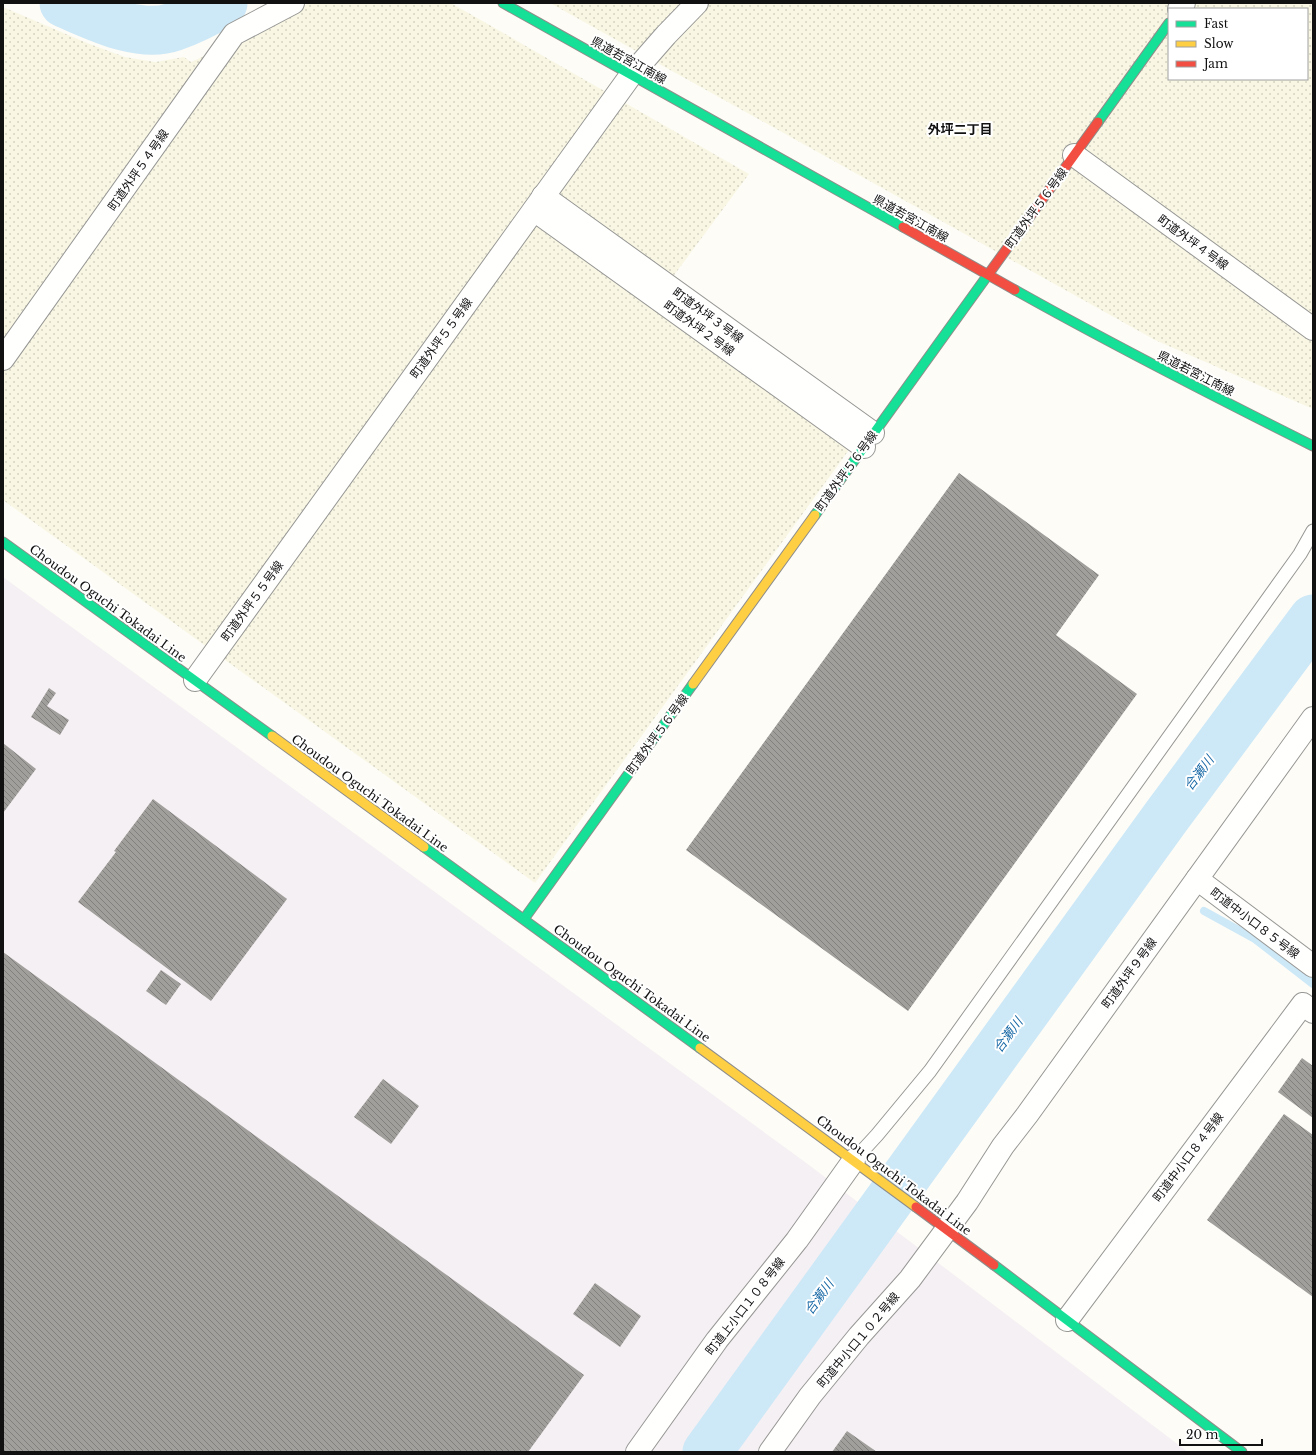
<svg xmlns="http://www.w3.org/2000/svg" width="1316" height="1455" font-family="'Libre Baskerville','Noto Sans JP',serif">
<defs>
<pattern id="farmland-dots" width="8" height="8" patternUnits="userSpaceOnUse"><rect width="8" height="8" fill="#f9f7e4"/><path d="M2 2h.1M6 6h.1" fill="none" stroke="#d4d3c3" stroke-width="1.8" stroke-linecap="round"/></pattern>
<pattern id="building-back-hatch" width="6" height="6" patternUnits="userSpaceOnUse"><rect width="6" height="6" fill="#a19f9c"/><path d="M-1 5l2 2M0 0l6 6M5-1l2 2" fill="none" stroke="#82807e"/></pattern>
</defs>
<rect width="100%" height="100%" fill="#fdfcf7"/>
<path fill="#f5f0f3" d="M3 577 805 1162 1188 1452H3Z"/>
<g fill="url(#farmland-dots)" fill-rule="evenodd">
<path d="M309 3H451L749 174 655 301 854 443 535 883 3 500V7L87 43 125 57 155 62 184 57 191 62 251 34Z"/>
<path d="M550 3H1313V409L1155 340ZM1169 9H1307V79H1169Z"/>
</g>
<g fill="none" stroke-linecap="round" stroke-linejoin="round">
<path stroke="#cde8f7" stroke-width="8" d="M1204 911 1255 939 1313 984"/>
<g stroke="#cde8f7" stroke-width="49">
<path d="M64 3C95 16 139 39 173 27 190 21 208 12 223 3"/>
<path d="M707 1452 1166 817 1313 619"/>
</g>
</g>
<g fill="url(#building-back-hatch)">
<path d="M959 473 1099 575 1056 635 1137 694 908 1011 686 850Z"/>
<path d="M49 688 56 693 47 706 69 720 60 735 31 717Z"/>
<path d="M3 743 36 769 3 813Z"/>
<path d="M153 799 287 899 211 1001 78 902 116 852 114 851Z"/>
<path d="M3 952 584 1375 528 1452H3Z"/>
<path d="M161 970 181 984 166 1005 146 991Z"/>
<path d="M1302 1058 1313 1066V1118L1278 1092Z"/>
<path d="M383 1079 419 1106 391 1144 354 1117Z"/>
<path d="M1284 1114 1313 1135V1297L1207 1220Z"/>
<path d="M595 1283 641 1316 620 1347 573 1314Z"/>
<path d="M847 1431 877 1452H832Z"/>
</g>
<g fill="none" stroke-linecap="round" stroke-linejoin="round">
<defs>
<path id="lane" d="M854 1160 877 1135 930 1071 1300 554 1313 531"/>
<g id="street">
<path d="M1179 9 1184 3"/>
<path d="M1074 155 1313 329"/>
<path d="M543 196 873 433"/>
<path d="M534 210 864 447"/>
<path d="M3 359 234 34 293 3"/>
<path d="M195 680 631 75 666 35 697 3"/>
<path d="M1197 879 1313 966"/>
<path d="M1067 1320 1303 1004 1313 1012"/>
<path d="M637 1452 717 1340 797 1240 854 1160"/>
<path d="M770 1452 810 1396 859 1336 910 1279 967 1202 1003 1146 1027 1115 1313 718"/>
</g>
<g id="fast">
<path d="M503 3 903 227"/>
<path d="M1098 122 1169 23"/>
<path d="M1015 290C1113 345 1213 396 1313 446"/>
<path d="M815 515 990 272"/>
<path d="M3 542 272 736"/>
<path d="M424 847 700 1048"/>
<path d="M524 919 693 684"/>
<path d="M994 1265 1242 1452"/>
</g>
<g id="slow">
<path d="M693 684 815 515"/>
<path d="M272 736 424 847"/>
<path d="M700 1048 916 1207"/>
</g>
<g id="jam">
<path d="M903 227 1015 290"/>
<path d="M990 272 1098 122"/>
<path d="M916 1207 994 1265"/>
</g>
</defs>
<use href="#lane" stroke="#979795" stroke-width="15"/>
<use href="#street" stroke="#979795" stroke-width="24"/>
<use href="#fast" stroke="#8e8d8b" stroke-width="11"/>
<use href="#slow" stroke="#8e8d8b" stroke-width="11"/>
<use href="#jam" stroke="#8e8d8b" stroke-width="11"/>
<use href="#lane" stroke="#fffffe" stroke-width="13"/>
<use href="#street" stroke="#fffffe" stroke-width="22"/>
<use href="#fast" stroke="#16e098" stroke-width="9"/>
<use href="#slow" stroke="#ffcf43" stroke-width="9"/>
<use href="#jam" stroke="#f24e42" stroke-width="9"/>
</g>
<g text-anchor="middle" dominant-baseline="central" stroke-width="4" stroke-linejoin="round" paint-order="stroke">
<g font-size="12" fill="#111" stroke="#fff">
<text transform="translate(629 60) rotate(29)">県道若宮江南線</text>
<text transform="translate(138 170) rotate(-55)">町道外坪５４号線</text>
<text transform="translate(1036 208) rotate(-54)">町道外坪５６号線</text>
<text transform="translate(911 218) rotate(29)">県道若宮江南線</text>
<text transform="translate(1193 242) rotate(36)">町道外坪４号線</text>
<text transform="translate(708 315) rotate(36)">町道外坪３号線</text>
<text transform="translate(699 328) rotate(36)">町道外坪２号線</text>
<text transform="translate(441 338) rotate(-54)">町道外坪５５号線</text>
<text transform="translate(1196 373) rotate(27)">県道若宮江南線</text>
<text transform="translate(846 471) rotate(-54)">町道外坪５６号線</text>
<text transform="translate(252 601) rotate(-54)">町道外坪５５号線</text>
<text transform="translate(108 603) rotate(36)">Choudou Oguchi Tokadai Line</text>
<text transform="translate(657 734) rotate(-54)">町道外坪５６号線</text>
<text transform="translate(370 793) rotate(36)">Choudou Oguchi Tokadai Line</text>
<text transform="translate(1255 923) rotate(37)">町道中小口８５号線</text>
<text transform="translate(1129 973) rotate(-54)">町道外坪９号線</text>
<text transform="translate(632 983) rotate(36)">Choudou Oguchi Tokadai Line</text>
<text transform="translate(1188 1157) rotate(-53)">町道中小口８４号線</text>
<text transform="translate(894 1175) rotate(37)">Choudou Oguchi Tokadai Line</text>
<text transform="translate(745 1306) rotate(-52)">町道上小口１０８号線</text>
<text transform="translate(858 1340) rotate(-50)">町道中小口１０２号線</text>
</g>
<g font-size="13" font-weight="bold" fill="#111" stroke="#fff">
<text x="960" y="129">外坪二丁目</text>
</g>
<g font-size="13" font-style="italic" fill="#1768a6" stroke="#fff">
<text transform="translate(1199 773) rotate(-53)">合瀬川</text>
<text transform="translate(1008 1035) rotate(-54)">合瀬川</text>
<text transform="translate(819 1297) rotate(-54)">合瀬川</text>
</g>
</g>
<rect width="1316" height="1455" fill="none" stroke="#111111" stroke-width="8"/>
<rect x="1168" y="8" width="140" height="72" fill="#ffffff" stroke="#a0a0a0"/>
<rect x="1176" y="21" width="20" height="6" fill="#16e098" stroke="#a0a0a0"/>
<text x="1204" y="28" font-size="12" fill="#111111">Fast</text>
<rect x="1176" y="41" width="20" height="6" fill="#ffcf43" stroke="#a0a0a0"/>
<text x="1204" y="48" font-size="12" fill="#111111">Slow</text>
<rect x="1176" y="61" width="20" height="6" fill="#f24e42" stroke="#a0a0a0"/>
<text x="1204" y="68" font-size="12" fill="#111111">Jam</text>
<path d="M1180 1439v6h82v-6" fill="none" stroke="#111111" stroke-width="2"/>
<text x="1186" y="1439" font-size="12" fill="#111111" stroke="#ffffff" stroke-width="3" paint-order="stroke">20 m</text>
</svg>
